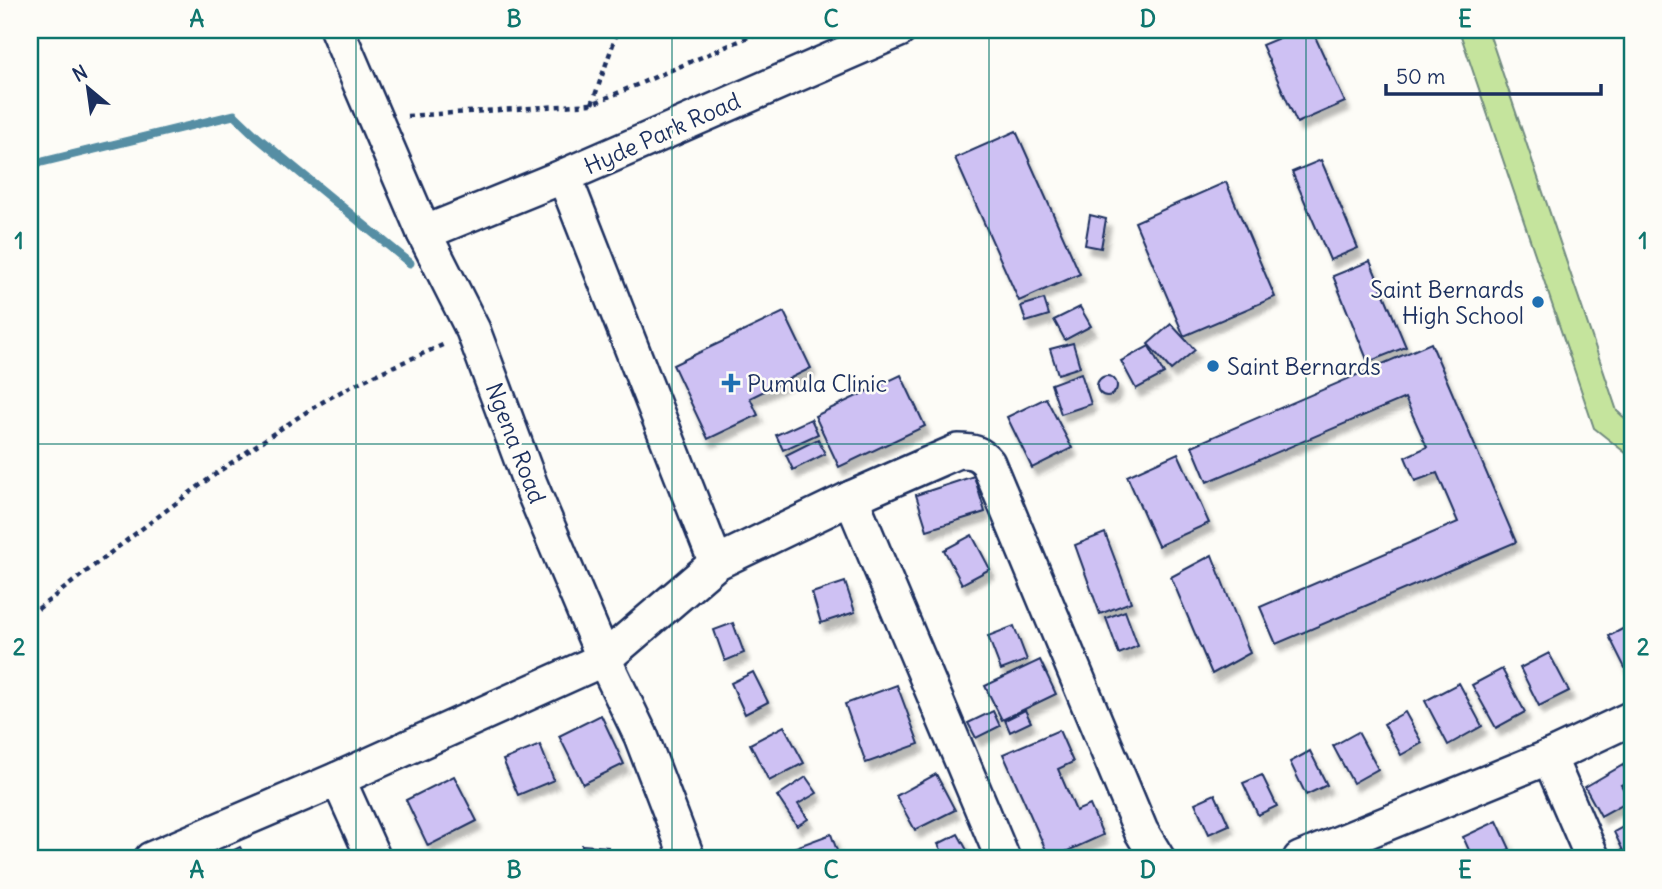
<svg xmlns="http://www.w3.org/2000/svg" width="1662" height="889" font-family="Delius,sans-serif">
<defs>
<filter id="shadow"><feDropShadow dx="4.5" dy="8" stdDeviation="2" flood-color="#0004"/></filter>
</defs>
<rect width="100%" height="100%" fill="#fdfcf7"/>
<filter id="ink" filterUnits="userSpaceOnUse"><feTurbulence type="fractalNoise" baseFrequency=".0143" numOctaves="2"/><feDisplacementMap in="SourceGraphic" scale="14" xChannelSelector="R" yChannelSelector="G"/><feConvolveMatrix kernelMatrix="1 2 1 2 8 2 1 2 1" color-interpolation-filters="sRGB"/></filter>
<g filter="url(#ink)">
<path fill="#c5e49d" stroke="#708a7e" stroke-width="2" d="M1459 30H1488L1617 411 1632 425V458L1594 428Z"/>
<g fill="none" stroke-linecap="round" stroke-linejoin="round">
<path stroke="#568ea4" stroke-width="9" d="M30 165 234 115 257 137 410 263"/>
</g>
<g fill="#cec1f3" stroke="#1b2f5e" stroke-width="2" filter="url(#shadow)">
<path d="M1298 30H1312L1345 102 1297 123 1262 45Z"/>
<path d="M1016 131 1080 274 1019 301 955 158Z"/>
<path d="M1321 160 1358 248 1330 260 1292 172Z"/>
<path d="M1226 182 1275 297 1184 336 1135 222Z"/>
<path d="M1090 215 1106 219 1101 248 1085 245Z"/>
<path d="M1370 261 1406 347 1368 362 1333 276Z"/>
<path d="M1044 299 1049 315 1026 322 1021 306Z"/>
<path d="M1080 307 1091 326 1065 340 1054 320Z"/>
<path d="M784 312 811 368 750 398 758 415 708 439 673 365Z"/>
<path d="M1171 324 1195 350 1171 370 1148 344Z"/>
<path d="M1073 343 1080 367 1058 374 1050 349Z"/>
<path d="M1431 343 1516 542 1276 644 1260 607 1458 522 1437 473 1415 481 1405 457 1427 447 1405 398 1207 482 1192 446Z"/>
<path d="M1149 346 1164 374 1136 389 1121 361Z"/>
<path d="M1081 373 1091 404 1061 414 1051 384Z"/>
<path d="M901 375 925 426 839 467 815 416Z"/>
<circle cx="1107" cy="386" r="10"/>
<path d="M1046 398 1072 448 1032 468 1007 417Z"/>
<path d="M811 419 818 434 783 450 776 435Z"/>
<path d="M818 439 825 454 793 470 786 455Z"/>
<path d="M1178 453 1209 523 1158 546 1127 476Z"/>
<path d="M974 476 985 512 927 530 916 495Z"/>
<path d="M1105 533 1131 602 1100 614 1075 545Z"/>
<path d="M972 535 990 569 962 584 944 550Z"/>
<path d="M1212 555 1250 653 1212 674 1171 577Z"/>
<path d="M845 582 855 612 821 623 812 593Z"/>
<path d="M1125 611 1138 646 1119 654 1106 618Z"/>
<path d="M733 623 744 653 725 661 714 630Z"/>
<path d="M1632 624V667L1626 670 1609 636Z"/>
<path d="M1014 626 1027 660 1001 670 988 636Z"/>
<path d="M1549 653 1569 691 1539 706 1520 668Z"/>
<path d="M1040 660 1056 694 1002 720 985 686Z"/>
<path d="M1502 669 1525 712 1496 728 1472 685Z"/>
<path d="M753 672 768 702 745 714 731 683Z"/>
<path d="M1459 683 1482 726 1448 745 1425 701Z"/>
<path d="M897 685 919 744 866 763 845 704Z"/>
<path d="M1025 710 1031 722 1010 732 1005 720Z"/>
<path d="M993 711 1000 726 976 738 968 723Z"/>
<path d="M1405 712 1422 743 1401 755 1384 724Z"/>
<path d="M601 715 624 764 583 784 559 736Z"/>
<path d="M784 726 804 763 769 781 750 744Z"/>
<path d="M1059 730 1073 762 1058 769 1076 811 1090 805 1103 835 1050 859 1003 754Z"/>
<path d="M1358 732 1378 769 1353 783 1333 746Z"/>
<path d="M540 745 554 780 518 795 503 760Z"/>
<path d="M1310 751 1327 785 1306 795 1290 762Z"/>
<path d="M1623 765 1631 780 1621 785 1630 800 1601 816 1585 787Z"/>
<path d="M936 774 955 810 915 830 896 796Z"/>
<path d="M1262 775 1277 806 1258 815 1243 783Z"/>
<path d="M454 776 477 821 428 846 406 800Z"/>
<path d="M806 777 817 793 798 804 808 819 797 826 777 796Z"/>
<path d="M1215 794 1229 825 1209 834 1195 803Z"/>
<path d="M1497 821 1510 849 1489 859H1473L1463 837Z"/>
<path d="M1632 822V859H1627L1614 832Z"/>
<path d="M831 834 840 859H797L793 848Z"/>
<path d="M958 834 972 859H946L938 844Z"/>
<path d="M582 845 608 847 607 859H581Z"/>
<path d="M240 847 246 859H216Z"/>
</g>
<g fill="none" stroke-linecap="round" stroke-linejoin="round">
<defs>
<g id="minor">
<path d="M337 30 424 233 473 330 531 486 604 659 641 736 688 859"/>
<path d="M564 176 716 563 851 498 1003 859"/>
<path d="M424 233 564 176 899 30"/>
<path d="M851 498 958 451C972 451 979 452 988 463L1141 831 1158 859"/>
<path d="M1549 757 1593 859"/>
<path d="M338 779 374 859"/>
<path d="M151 859 338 779 604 659 716 563"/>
<path d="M1300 859 1549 757 1632 718"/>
</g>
</defs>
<use href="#minor" stroke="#1b2f5e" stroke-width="38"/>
<g stroke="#1b2f5e" stroke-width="4.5" stroke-dasharray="5 5" stroke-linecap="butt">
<path d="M592 104 618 30"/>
<path d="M407 116 592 104 765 30"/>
<path d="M30 615C121 545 211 473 308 411 351 383 400 364 447 343"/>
</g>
<use href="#minor" stroke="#fdfcf7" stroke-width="33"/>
</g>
</g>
<path fill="none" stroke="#0f766e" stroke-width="2" stroke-opacity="0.55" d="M356 30V859M672 30V859M989 30V859M1306 30V859M30 444H1632"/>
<g fill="#1f6fb2" stroke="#fdfcf7" stroke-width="2.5">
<circle cx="1538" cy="302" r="7"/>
<circle cx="1213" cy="366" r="7"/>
<path d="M727.5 372.5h7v7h7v7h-7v7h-7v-7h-7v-7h7z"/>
</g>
<g text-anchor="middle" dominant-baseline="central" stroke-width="5" stroke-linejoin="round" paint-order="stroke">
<g font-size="23" fill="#1b2f5e" stroke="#fdfcf7">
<text transform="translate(662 133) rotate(-24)">Hyde Park Road</text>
<text transform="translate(516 443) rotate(69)">Ngena Road</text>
</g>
<g font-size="23" fill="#1b2f5e" stroke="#fdfcf7" text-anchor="start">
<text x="1524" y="289" text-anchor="end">Saint Bernards<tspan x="1524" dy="26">High School</tspan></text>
<text x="1227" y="366">Saint Bernards</text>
<text x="747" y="383">Pumula Clinic</text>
</g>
</g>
<rect width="1662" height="889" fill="none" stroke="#fdfcf7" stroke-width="77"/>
<g transform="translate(88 88) rotate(331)" stroke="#fdfcf7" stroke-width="5" paint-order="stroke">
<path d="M0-5L12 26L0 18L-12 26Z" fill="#1b2f5e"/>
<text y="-10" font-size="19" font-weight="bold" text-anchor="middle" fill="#1b2f5e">N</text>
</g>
<path d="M1386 84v10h215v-10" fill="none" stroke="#1b2f5e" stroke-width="3.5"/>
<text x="1396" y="84" font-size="21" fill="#1b2f5e" stroke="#fdfcf7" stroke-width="5" paint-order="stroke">50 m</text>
<rect x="38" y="38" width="1586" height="812" fill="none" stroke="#0f766e" stroke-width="2.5"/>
<g font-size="23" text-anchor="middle" font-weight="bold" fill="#0f766e">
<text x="197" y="27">A</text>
<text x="514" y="27">B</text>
<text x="831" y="27">C</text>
<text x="1148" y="27">D</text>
<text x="1465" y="27">E</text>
<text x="19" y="249">1</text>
<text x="1643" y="249">1</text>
<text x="19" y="655">2</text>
<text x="1643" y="655">2</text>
<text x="197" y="878">A</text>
<text x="514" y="878">B</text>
<text x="831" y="878">C</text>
<text x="1148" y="878">D</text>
<text x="1465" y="878">E</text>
</g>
</svg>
